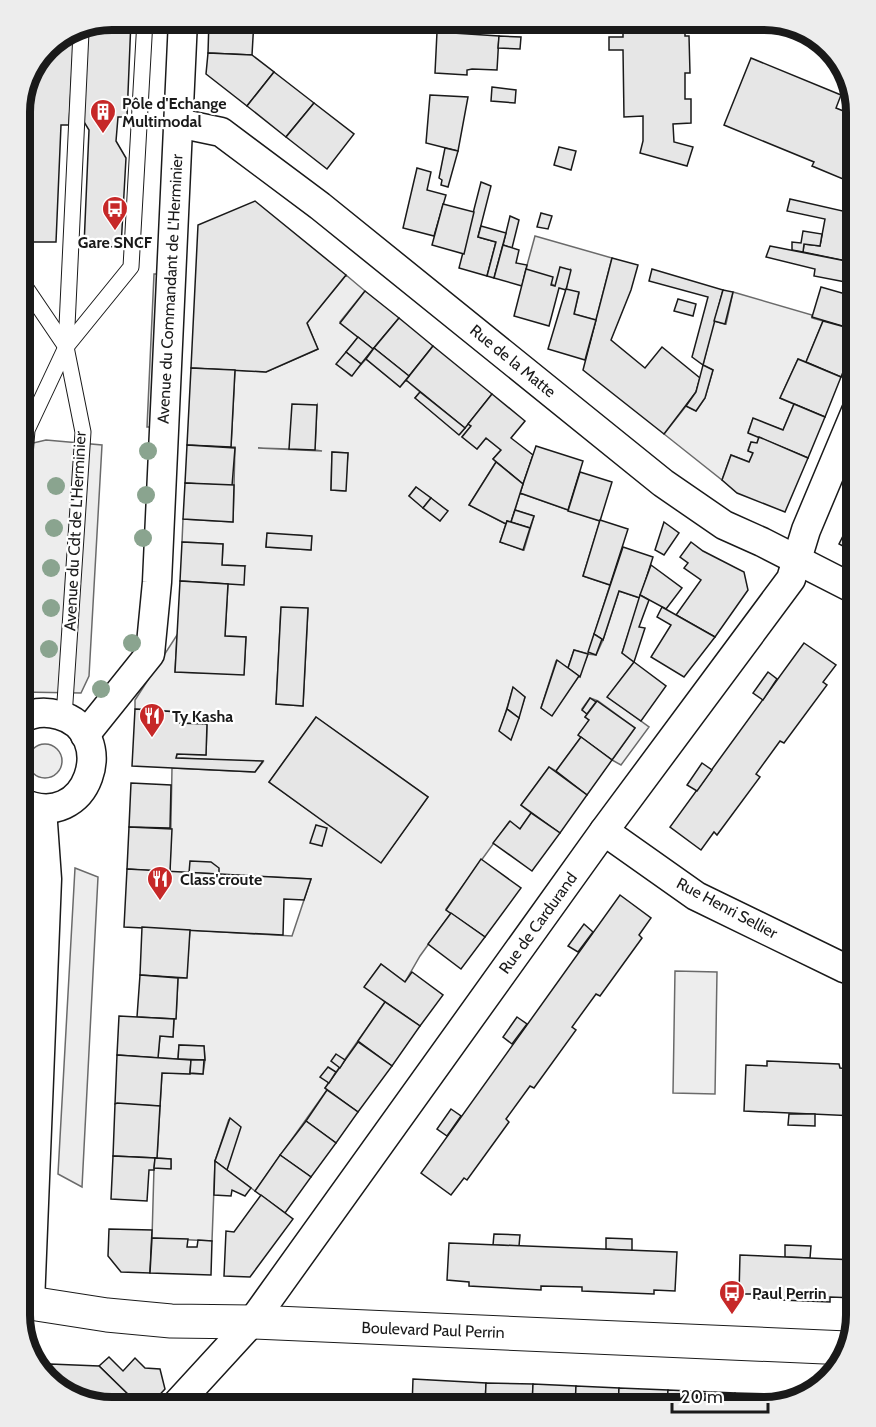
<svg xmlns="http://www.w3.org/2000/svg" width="876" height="1427" font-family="Cabin,sans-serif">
<rect width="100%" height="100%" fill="#fff"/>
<g fill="#ededed" stroke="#6a6a6a" stroke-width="1.5" fill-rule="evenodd">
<path d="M535 236 612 258 596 320 574 314 579 293 566 290 570 270 555 286 526 269Z"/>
<path d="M154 274H164L155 427H147Z"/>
<path d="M346 275 365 291 340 322 358 337 337 364 351 376 366 359 400 387 406 380 420 392 415 398 460 434 468 424 471 426 462 437 477 449 486 438 501 450 493 459 496 462 469 505 506 524 500 542 524 550 534 516 515 510 520 493 600 521 583 576 610 585 588 654 596 655 603 640 619 591 640 598 622 653 634 662 608 697 649 727 621 765 612 760 635 728 598 701 590 698 582 709 587 714 585 717 589 720 581 737 556 771 549 767 521 805 531 813 520 829 509 822 446 909 451 913 420 956 405 982 381 964 365 986 385 1002 325 1088 327 1090 255 1191 227 1170 229 1119 215 1161 212 1241 152 1238 154 1168H171V1159L157 1158 162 1073 203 1074 205 1060 204 1046 179 1045 178 1059 158 1058 160 1036 173 1037 174 1019 176 1018 178 978H186L190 930 292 936 311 879 170 872 172 768 255 772 263 762 176 758 177 754 206 755 207 724 177 723 178 712 135 709V700L177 635 175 672 244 674 246 637 225 636 228 584 245 566 222 565 223 544 182 542 183 519 233 522 235 447H231L235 370 266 372 318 349 307 323ZM317 405 315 450 322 451 258 448 289 449ZM332 452 348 453 345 491 331 490ZM416 487 447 511 440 521 409 496ZM267 534 311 536V550L266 547ZM281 608 308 609 303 706 276 704ZM574 650 588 654 579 676 551 715 541 708 556 661 568 668ZM513 688 525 697 511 739 500 731ZM316 717 428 797 381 862 269 782Z"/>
<path d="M733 292 812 315V318L823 321 806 362 798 359 780 398 794 404 783 430 753 419 748 432 759 437 757 443 751 442 748 450 753 453 749 462 731 455 722 480 664 434 686 406 696 411 705 398 713 370 703 365 713 324 714 321 726 324Z"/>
<path d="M46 440 102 445 89 676 81 693 20 692V446Z"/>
<circle cx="45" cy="761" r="17"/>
<path d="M75 868 98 877 82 1187 58 1174Z"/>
<path d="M675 971 717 972 715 1094 673 1093Z"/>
</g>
<g fill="#e6e6e6" stroke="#1a1a1a" stroke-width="1.5">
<path d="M112 20H131L127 117H118L116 141 126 158 121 247 84 246 89 130 81 117 86 30Z"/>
<path d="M209 20H254L252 55 208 53Z"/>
<path d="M437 20H474V35L437 32Z"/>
<path d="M623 20H685V36H689L690 73H685V99H691V123L673 124 674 142 693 147 687 166 640 153 643 141V116L624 117 623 50H609V37H623Z"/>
<path d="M794 28 815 35 824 45 793 32Z"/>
<path d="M437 32 499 36 497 70 472 69 467 70V75L435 73Z"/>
<path d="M74 35 69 125H61L56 242H28V235L21 219 23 130 33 131V104L26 91 47 46Z"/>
<path d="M499 36 521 37 520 49 498 48Z"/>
<path d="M208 53 252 55 274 72 247 106 206 74Z"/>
<path d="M751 58 841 95 836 108 856 116V179L844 174 843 179 812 166 814 162 724 125Z"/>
<path d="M274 72 314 103 286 137 247 106Z"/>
<path d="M492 87 516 90 515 103 491 101Z"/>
<path d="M430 95 468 97 458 151 426 143Z"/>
<path d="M314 103 354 134 327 169 286 137Z"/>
<path d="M559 147 576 151 571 170 554 165Z"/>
<path d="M445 148 458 151 448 187 441 185 442 180 439 178Z"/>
<path d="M417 168 431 172 427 190 446 195 434 236 403 228Z"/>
<path d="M481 182 491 186 478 237 496 242 487 276 459 268Z"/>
<path d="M790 199 856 214V263L803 252 804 244 820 246 825 219 787 211Z"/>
<path d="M255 201 346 275 307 323 318 349 266 372 191 368 198 225Z"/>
<path d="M443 204 474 212 464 254 432 245Z"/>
<path d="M541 213 552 216 548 229 537 227Z"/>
<path d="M510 216 519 220 512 248 503 245Z"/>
<path d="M481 226 506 233 494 278 487 276 496 242 478 237Z"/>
<path d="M803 231 822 234 820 246 804 244 803 252 792 250V242L801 243Z"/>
<path d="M503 245 519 250 516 263 527 265 522 286 494 278Z"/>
<path d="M770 246 856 263V284L814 276 815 269 766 257Z"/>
<path d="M612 258 638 265 631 290 611 340 645 368 662 347 700 378 696 392 664 434 583 370Z"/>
<path d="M560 267 571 270 566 290 559 288 549 326 514 316 526 269 553 277 551 285 555 286Z"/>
<path d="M652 269 723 290 703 365 692 357 708 297 649 281Z"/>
<path d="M821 287 856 297V304L849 328 812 317Z"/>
<path d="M566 289 579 292 574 314 596 320 585 360 548 349Z"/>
<path d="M723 290 733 292 725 324 714 321Z"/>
<path d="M365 291 399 318 373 349 340 323Z"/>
<path d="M678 299 696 304 693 316 674 311Z"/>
<path d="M399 318 433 346 409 376 374 348Z"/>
<path d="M823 321 856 330V340L841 377 806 362Z"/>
<path d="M358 337 373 349 361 364 346 352Z"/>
<path d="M433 346 492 394 465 428 406 380Z"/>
<path d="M374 348 409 376 400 387 366 359Z"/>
<path d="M346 352 361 364 352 376 336 364Z"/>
<path d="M798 359 841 377 825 417 780 398Z"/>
<path d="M703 365 713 370 705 398 696 411 686 406 696 392Z"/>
<path d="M191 368 235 370 231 447 187 445Z"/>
<path d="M420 392 465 428 459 435 415 398Z"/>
<path d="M492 394 525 421 511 438 533 455 523 484 493 459 501 450 486 438 477 449 462 437 471 426 468 424Z"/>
<path d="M292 404 317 405 315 450 289 449Z"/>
<path d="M794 404 825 417 808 458 748 433 753 418 783 430Z"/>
<path d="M759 437 808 458 785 512 737 493 722 480 731 455 749 462 753 453 748 451 751 442 757 443Z"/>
<path d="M187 445 235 448 232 486 185 483Z"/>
<path d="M536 446 583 461 568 510 520 493Z"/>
<path d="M332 452 348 453 346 491 331 490Z"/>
<path d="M496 462 523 484 511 522 507 521 506 524 469 505Z"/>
<path d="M580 472 612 482 600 521 568 511Z"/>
<path d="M185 483 234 485 233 522 183 519Z"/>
<path d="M416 487 431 498 423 508 409 496Z"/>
<path d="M431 498 448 511 440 521 423 508Z"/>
<path d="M515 510 534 516 530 528 511 522Z"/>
<path d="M856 510V553L839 544Z"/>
<path d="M600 520 628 529 610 585 583 576Z"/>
<path d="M507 521 530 528 523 550 500 542Z"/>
<path d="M664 522 679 533 664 555 655 550Z"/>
<path d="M267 533 312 536 311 550 266 547Z"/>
<path d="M182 542 223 544 222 565 245 566 244 585 180 581Z"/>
<path d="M691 542 703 551 744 572 748 590 715 637 676 615 701 580 684 568 688 563 680 557Z"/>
<path d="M623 547 653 557 640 598 619 591 603 640 594 634Z"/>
<path d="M651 565 682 588 666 609 640 595Z"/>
<path d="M180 581 228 584 225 636 246 637 244 675 175 672Z"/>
<path d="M640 595 649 600 639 627 645 628 634 662 622 653Z"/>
<path d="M281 607 308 608 303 706 276 704Z"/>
<path d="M662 607 715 637 684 677 651 657 671 625 657 617Z"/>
<path d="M594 634 602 639 596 655 588 652Z"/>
<path d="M804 643 836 665 823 682 827 685 784 743 780 741 756 774 760 777 717 835 714 832 701 850 670 827Z"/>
<path d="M574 650 588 654 580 677 568 668Z"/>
<path d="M557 660 579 676 552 716 541 708Z"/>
<path d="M634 662 666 686 641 721 607 697Z"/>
<path d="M768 672 777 679 763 700 753 693Z"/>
<path d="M513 687 525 697 519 718 507 709Z"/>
<path d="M590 698 596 702 587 714 582 710Z"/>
<path d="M597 701 635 728 612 760 578 735 589 720 585 717Z"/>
<path d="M135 709 178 712 177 723 207 724 206 755 177 754 176 758 263 761 255 772 132 766Z"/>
<path d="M507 709 519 718 511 740 499 731Z"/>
<path d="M316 717 428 797 381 863 269 782Z"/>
<path d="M581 737 612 760 587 795 556 771Z"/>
<path d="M702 763 712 770 697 791 687 785Z"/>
<path d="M549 767 587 795 560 833 521 805Z"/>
<path d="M131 783 171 785 170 828 129 827Z"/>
<path d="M531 813 560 833 532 871 493 843 510 821 520 829Z"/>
<path d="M316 825 327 828 322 846 310 843Z"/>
<path d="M129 827 172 829 170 872 127 869Z"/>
<path d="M856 855V892L845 888Z"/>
<path d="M481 859 521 888 485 937 446 910Z"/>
<path d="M190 861 211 862 219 868V874L189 873Z"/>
<path d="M127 869 311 879 304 900 284 899 283 935 124 927Z"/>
<path d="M620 895 651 918 639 935 642 938 600 996 596 994 572 1027 576 1030 534 1088 530 1086 506 1119 509 1122 467 1180 464 1178 451 1195 421 1173Z"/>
<path d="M451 913 485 937 461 969 428 944Z"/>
<path d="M584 924 593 932 578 952 568 946Z"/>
<path d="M142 927 190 930 187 978 140 975Z"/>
<path d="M381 964 405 982 412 972 443 995 420 1026 364 987Z"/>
<path d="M140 975 178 978 176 1019 137 1017Z"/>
<path d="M385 1002 420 1026 392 1066 358 1041Z"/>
<path d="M119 1016 174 1019 173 1037 160 1036 158 1058 117 1055Z"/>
<path d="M517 1017 527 1024 512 1044 503 1037Z"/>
<path d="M358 1042 392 1066 358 1112 325 1088Z"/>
<path d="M179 1045 204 1046 205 1060 178 1059Z"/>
<path d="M336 1054 345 1060 340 1068 331 1061Z"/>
<path d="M117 1055 191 1060 190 1074 162 1073 160 1106 115 1104Z"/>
<path d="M191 1060H204L203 1074 190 1073Z"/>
<path d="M767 1061 839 1064 840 1068 856 1069V1116L744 1111 746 1065 767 1066Z"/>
<path d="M328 1067 336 1072 329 1083 320 1077Z"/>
<path d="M327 1090 358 1112 336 1143 306 1121Z"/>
<path d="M117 1103 160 1106 157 1158 113 1156 115 1104Z"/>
<path d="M451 1109 461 1116 447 1136 437 1129Z"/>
<path d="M789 1114H815V1126L788 1125Z"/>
<path d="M230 1118 241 1127 227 1170 215 1161Z"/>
<path d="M306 1121 336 1143 311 1177 280 1155Z"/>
<path d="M280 1155 311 1177 285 1213 255 1191Z"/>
<path d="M113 1156 155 1158 154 1170H149L147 1201 111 1199Z"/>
<path d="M155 1158 171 1159V1169L154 1168Z"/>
<path d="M215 1161 251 1188 245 1196 232 1190 231 1196 214 1195Z"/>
<path d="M261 1195 293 1219 250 1277 224 1276 226 1231 234 1232Z"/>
<path d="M109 1229 152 1230 150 1273 121 1272 108 1256Z"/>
<path d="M494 1234 520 1235 519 1246 493 1245Z"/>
<path d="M152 1238 188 1239 187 1247H197L198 1240 212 1241 211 1275 150 1273Z"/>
<path d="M606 1238 632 1239V1251L606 1249Z"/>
<path d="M449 1243 677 1252 675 1291 654 1290V1294L582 1291V1287L541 1286V1290L469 1286V1282L447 1280Z"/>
<path d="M785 1245 811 1246 810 1258 785 1257Z"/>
<path d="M740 1255 856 1260V1298L830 1297V1302L758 1299V1294H739Z"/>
<path d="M109 1357 123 1371 135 1358 145 1368 160 1369 165 1389 148 1407H141L99 1366Z"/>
<path d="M36 1364H50V1368L71 1387 65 1394 61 1392Z"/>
<path d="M50 1364 99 1366 141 1407H106L84 1400 50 1368Z"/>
<path d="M413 1379 486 1383 485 1407H412Z"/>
<path d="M486 1383 533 1384 532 1407H485Z"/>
<path d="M533 1384 576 1386 575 1407H532Z"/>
<path d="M576 1386 619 1388 618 1407H575Z"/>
<path d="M619 1388 668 1390 667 1407H618Z"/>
<path d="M668 1390 735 1393 734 1407H667Z"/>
<path d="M735 1393 776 1394 775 1405 764 1408 734 1407Z"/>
<path d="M776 1394 802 1395H808L805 1398 775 1405Z"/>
</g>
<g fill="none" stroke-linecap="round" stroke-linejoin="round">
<defs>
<g id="lane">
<path d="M20 279 66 347"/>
<path d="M20 519 27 430 66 347 131 267 145 20"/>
<path d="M64 717 83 432 66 347 81 32"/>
</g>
<g id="street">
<path d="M178 123 221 132 320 206 663 483 724 525 762 542 856 590"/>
<path d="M85 735 150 654 157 582 183 20"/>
<path d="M20 802C90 835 119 731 59 715 45 711 32 712 20 720"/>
<path d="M604 831 696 896 844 968 856 972"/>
<path d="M30 1303 47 879 42 809"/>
<path d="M174 1407 252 1322 604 831 791 579 806 530 856 411"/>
</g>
<path id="secondary" d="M20 1304 30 1303 107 1315 171 1321 252 1322 847 1348"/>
</defs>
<use href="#lane" stroke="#1a1a1a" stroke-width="17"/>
<use href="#street" stroke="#1a1a1a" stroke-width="31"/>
<use href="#secondary" stroke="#1a1a1a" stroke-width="35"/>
<use href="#lane" stroke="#fff" stroke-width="15"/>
<use href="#street" stroke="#fff" stroke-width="28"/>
<use href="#secondary" stroke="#fff" stroke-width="33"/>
</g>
<g fill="#8aa48f">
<circle cx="148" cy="451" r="9"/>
<circle cx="56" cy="486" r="9"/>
<circle cx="146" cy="495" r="9"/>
<circle cx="54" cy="528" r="9"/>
<circle cx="143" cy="538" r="9"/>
<circle cx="51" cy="568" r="9"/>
<circle cx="51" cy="608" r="9"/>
<circle cx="132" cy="643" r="9"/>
<circle cx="49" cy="649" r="9"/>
<circle cx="101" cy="689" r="9"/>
</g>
<defs>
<symbol id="building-pin" viewBox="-11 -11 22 30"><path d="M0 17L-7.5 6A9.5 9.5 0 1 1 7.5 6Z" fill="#c62828" stroke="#fff"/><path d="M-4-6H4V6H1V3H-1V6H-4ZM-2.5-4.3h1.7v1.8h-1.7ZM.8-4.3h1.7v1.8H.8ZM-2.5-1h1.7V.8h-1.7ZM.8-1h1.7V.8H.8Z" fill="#fff"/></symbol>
<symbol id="bus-pin" viewBox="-11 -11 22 30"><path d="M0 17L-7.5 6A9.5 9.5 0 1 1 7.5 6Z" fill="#c62828" stroke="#fff"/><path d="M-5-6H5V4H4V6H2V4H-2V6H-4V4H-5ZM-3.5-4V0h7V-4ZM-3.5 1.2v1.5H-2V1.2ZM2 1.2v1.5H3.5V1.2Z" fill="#fff"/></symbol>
<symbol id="restaurant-pin" viewBox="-11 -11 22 30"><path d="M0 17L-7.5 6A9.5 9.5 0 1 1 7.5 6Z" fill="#c62828" stroke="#fff"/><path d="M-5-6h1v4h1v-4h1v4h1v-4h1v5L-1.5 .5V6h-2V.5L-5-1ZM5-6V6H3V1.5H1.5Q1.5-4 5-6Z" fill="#fff"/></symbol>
</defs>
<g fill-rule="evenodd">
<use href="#building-pin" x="88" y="97" width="30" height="40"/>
<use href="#bus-pin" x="100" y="194" width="30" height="40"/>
<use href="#restaurant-pin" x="137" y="701" width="30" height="40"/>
<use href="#restaurant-pin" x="145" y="864" width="30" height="40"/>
<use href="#bus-pin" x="717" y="1278" width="30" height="40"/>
</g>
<g text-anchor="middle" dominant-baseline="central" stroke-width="4.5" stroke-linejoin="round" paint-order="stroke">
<g font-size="16" font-weight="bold" fill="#1a1a1a" stroke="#fff" text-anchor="start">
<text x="122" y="103">Pôle d'Echange<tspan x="122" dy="18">Multimodal</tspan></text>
<text x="115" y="242" text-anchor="middle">Gare SNCF</text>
<text x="172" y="716">Ty Kasha</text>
<text x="180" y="879">Class'croute</text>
<text x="752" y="1293">Paul Perrin</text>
</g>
<g font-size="16" fill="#1a1a1a" stroke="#fff">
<text transform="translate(170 289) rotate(-87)">Avenue du Commandant de L'Herminier</text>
<text transform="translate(513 361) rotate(39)">Rue de la Matte</text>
<text transform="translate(75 531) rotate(-87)">Avenue du Cdt de L'Herminier</text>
<text transform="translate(727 908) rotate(28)">Rue Henri Sellier</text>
<text transform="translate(538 923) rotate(-54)">Rue de Cardurand</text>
<text transform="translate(433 1330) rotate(2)">Boulevard Paul Perrin</text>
</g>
</g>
<path d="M0 0H876V1427H0ZM112 30H764A82 82 0 0 1 846 112V1315A82 82 0 0 1 764 1397H112A82 82 0 0 1 30 1315V112A82 82 0 0 1 112 30Z" fill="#ededed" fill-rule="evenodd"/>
<path fill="none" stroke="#1a1a1a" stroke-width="8" d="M112 30H764A82 82 0 0 1 846 112V1315A82 82 0 0 1 764 1397H112A82 82 0 0 1 30 1315V112A82 82 0 0 1 112 30Z"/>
<path d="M672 1403v9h96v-9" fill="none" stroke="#1a1a1a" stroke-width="3"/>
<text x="681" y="1403" font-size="18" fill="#1a1a1a" stroke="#ffffff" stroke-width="4.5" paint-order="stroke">20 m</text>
</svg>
